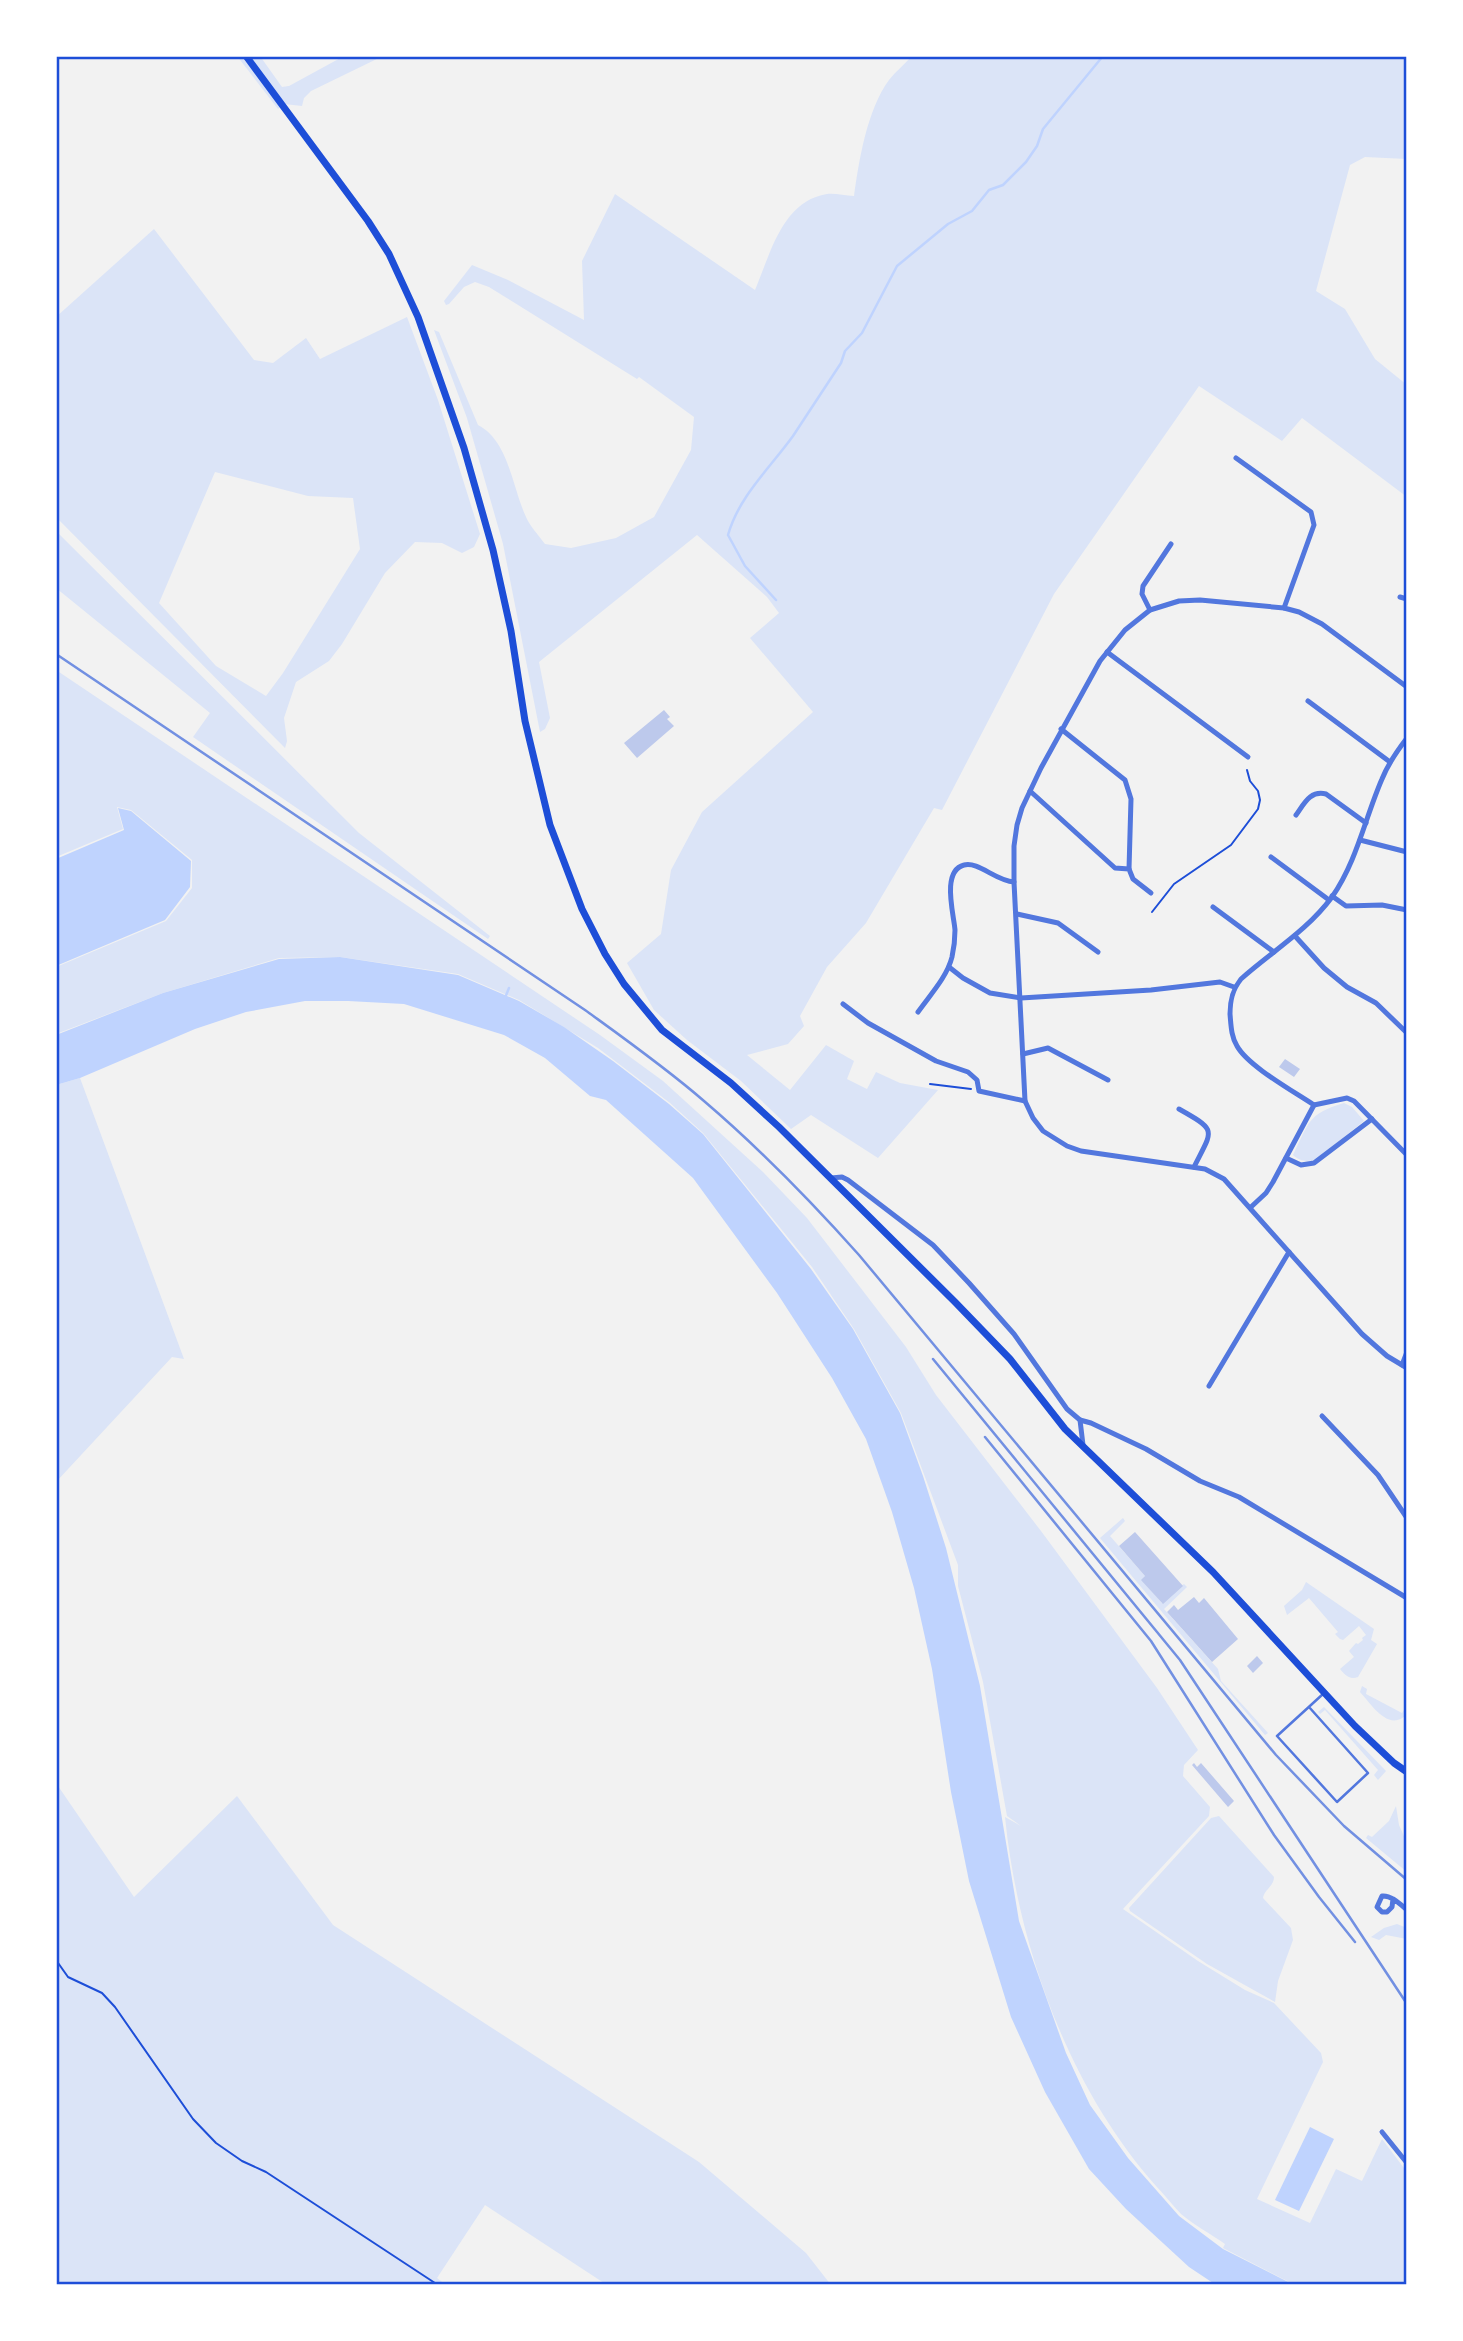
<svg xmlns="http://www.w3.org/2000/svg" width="1463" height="2341" font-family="'Playfair Display',serif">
<rect width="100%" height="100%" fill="#f2f2f2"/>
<g fill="#dbe4f7" fill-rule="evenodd">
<path d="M237 56H260L282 87 289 86 344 56H383L311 91 304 98 302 106 284 104 278 109Z"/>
<path d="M912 56H1407V159L1365 157 1350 165 1316 291 1345 309 1375 359 1407 385V497L1302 418 1282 441 1199 386 1054 594 942 810 934 808 866 923 827 967 800 1016 804 1026 788 1044 747 1055 790 1090 826 1045 854 1061 847 1079 867 1089 876 1072 900 1083 938 1090 878 1158 811 1115 791 1129 741 1081 687 1040 654 1010 627 963 661 934 671 870 702 812 813 712 750 638 779 613 767 597 697 535 539 662 550 718 545 729 540 732 503 544 467 418 434 330 439 332 478 425C509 441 512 487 526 517 530 526 539 536 545 544L571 548 616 538 654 517 691 450 694 417 639 377 637 379 489 287 475 282 464 287 449 304 446 305 444 301 472 265 508 280 584 320 582 261 615 194 755 290C770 255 782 201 827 194 835 193 845 196 854 196 859 160 867 110 889 80 896 71 905 64 912 56Z"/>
<path d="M154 229 254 360 273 363 306 338 320 359 407 317 438 400 480 534 474 547 462 553 442 543 415 542 385 573 342 644 329 661 296 682 284 718 287 741 285 748 56 517V317ZM215 472 308 496 353 498 360 549 283 673 266 696 216 666 159 603Z"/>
<path d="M56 531 359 833 490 936 488 939 193 737 210 713 56 588Z"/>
<path d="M56 670 600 1035 663 1081 763 1172 807 1218 906 1347 936 1395 1041 1531 1157 1688 1198 1750 1184 1765 1183 1776 1210 1807 1209 1816 1123 1909 1198 1961 1245 1990 1274 2003 1321 2053 1323 2062 1257 2199 1310 2223 1336 2169 1362 2181 1382 2139 1407 2172V2285H1295L1223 2248 1225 2244C1211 2234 1194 2225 1181 2214 1172 2205 1165 2195 1156 2186 1069 2088 1018 1947 1005 1817L1021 1826 1007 1816 983 1682 958 1586V1565L901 1413 854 1329 812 1267 703 1133 670 1103 598 1048 519 1000 458 974 340 957 279 958 163 993 56 1034V967L166 921 192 888V860L131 810 117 807 123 829 56 857Z"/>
<path d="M80 1078 184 1359 172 1357 56 1482V1085Z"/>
<path d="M1344 1103 1352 1107 1364 1121 1315 1160C1305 1162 1300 1161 1293 1155 1309 1123 1307 1114 1344 1103Z"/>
<path d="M1123 1518 1125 1521 1110 1536 1145 1576 1142 1580 1162 1603 1184 1584 1187 1587 1164 1609 1218 1669 1221 1681 1268 1733 1265 1735 1100 1538Z"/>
<path d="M1306 1582 1374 1629 1371 1640 1377 1644 1358 1677C1350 1680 1346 1676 1340 1669L1354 1657 1349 1651 1356 1643 1358 1644 1363 1640 1362 1638 1366 1635 1359 1626 1343 1640 1340 1639 1335 1634 1338 1632 1309 1598 1287 1615 1284 1606 1302 1590Z"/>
<path d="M1362 1686 1367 1689 1366 1694 1402 1713 1406 1707 1407 1714C1389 1733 1372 1705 1360 1692Z"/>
<path d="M1324 1707 1386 1771 1378 1780 1374 1775 1378 1770 1325 1710 1320 1714 1318 1712Z"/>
<path d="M56 1783 134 1897 237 1796 333 1925 699 2162 806 2253 831 2285H607L485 2205 437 2278 446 2285H56Z"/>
<path d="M1396 1806 1399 1825 1407 1843V1872L1366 1838 1368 1835 1372 1837 1389 1821Z"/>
<path d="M1219 1816 1274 1877C1274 1886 1264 1890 1263 1898L1291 1928 1293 1940 1278 1981 1275 2002 1207 1964 1130 1911 1129 1908 1211 1818Z"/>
<path d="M1397 1924 1407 1928V1939L1386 1935 1379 1940 1371 1937 1384 1928Z"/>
</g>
<g fill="#bfd3fe">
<path d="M118 808 131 811 191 861 190 887 165 920 56 966V859L124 830Z"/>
<path d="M340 957 458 975 519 1001 564 1027 613 1061 669 1104 703 1134 811 1269 853 1329 900 1413 923 1476 946 1548 980 1686 1019 1921 1066 2053 1090 2105 1128 2158 1179 2216 1223 2249 1294 2285H1216L1189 2267 1126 2209 1089 2169 1045 2092 1011 2017 969 1881 951 1792 932 1669 914 1588 892 1512 866 1439 832 1378 777 1293 693 1178 606 1100 590 1096 545 1058 504 1035 404 1004 348 1001H305L246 1012 195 1029 80 1078 56 1085V1035L163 993 279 959Z"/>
<path d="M1310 2127 1334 2139 1299 2211 1275 2200Z"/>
</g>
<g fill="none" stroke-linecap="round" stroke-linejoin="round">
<g stroke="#bfd3fe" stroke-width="2.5">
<path d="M776 600 745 566 728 535C739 496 770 468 793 436 809 412 825 387 841 363L845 351 862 333 897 266 948 224 972 211 989 190 1003 185 1026 162 1037 146 1043 129 1103 56"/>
<path d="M505 998 509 988"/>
</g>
</g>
<g fill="#bdc9ec">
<path d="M664 710 670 717 667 719 674 726 637 758 624 743Z"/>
<path d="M1285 1059 1300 1069 1294 1077 1279 1067Z"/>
<path d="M1135 1532 1183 1586 1163 1604 1141 1580 1145 1576 1119 1546Z"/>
<path d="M1194 1597 1199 1603 1204 1598 1238 1639 1212 1662 1167 1612 1174 1605 1178 1610Z"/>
<path d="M1257 1656 1263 1663 1253 1673 1247 1666Z"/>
<path d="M1194 1763 1197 1767 1201 1763 1234 1801 1228 1807 1192 1765Z"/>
</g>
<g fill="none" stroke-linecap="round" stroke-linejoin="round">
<g stroke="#1d4ed8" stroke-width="2">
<path d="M1152 912 1174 884 1231 845 1258 809 1260 800 1258 791 1250 781 1247 770"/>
<path d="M930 1084 971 1089"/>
<path d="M56 1960 68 1977 102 1993 115 2007 193 2119 216 2143 242 2161 266 2172 438 2285"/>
</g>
<path stroke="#5277de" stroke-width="2.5" d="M1309 1707 1368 1773 1337 1802 1277 1736 1323 1694"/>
<g stroke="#5277de" stroke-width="5">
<path d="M1236 458 1311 512 1314 525 1284 608"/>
<path d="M1400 597 1407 599"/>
<path d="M1150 610 1142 594 1143 586 1171 544"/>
<path d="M1107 652 1248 757"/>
<path d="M1407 687 1322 624 1299 612 1284 608 1200 600 1179 601 1150 610 1125 630 1100 661 1041 768 1022 808 1017 825 1014 846V882L1025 1101 1033 1118 1043 1131 1067 1146 1081 1151 1205 1169 1224 1179 1362 1334 1387 1356 1407 1368"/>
<path d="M1308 701 1390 762"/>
<path d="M1061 729 1125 780 1131 799 1129 869"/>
<path d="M1407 738C1397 751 1388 764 1382 779 1365 818 1357 861 1332 897 1307 931 1271 952 1241 979 1232 990 1230 1001 1230 1014 1231 1025 1231 1036 1237 1046 1248 1066 1293 1091 1314 1105L1347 1098 1354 1101 1407 1155"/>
<path d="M1030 791 1115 868 1129 869 1133 879 1151 893"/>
<path d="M1296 815C1304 804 1310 790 1326 794L1366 823"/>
<path d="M1360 840 1407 852"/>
<path d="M1271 857 1329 900"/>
<path d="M1332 896 1346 906 1382 905 1407 910"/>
<path d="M1213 907 1274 952"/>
<path d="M1017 914 1058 923 1098 952"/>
<path d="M1295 936 1324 968 1347 987 1376 1003 1407 1033"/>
<path d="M949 967 963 978 990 993 1021 998 1151 990 1220 982 1234 987"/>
<path d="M843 1004 868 1023 936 1061 968 1072 977 1080 979 1091 1025 1101"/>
<path d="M918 1012C930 995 947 977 952 957 954 948 955 939 955 930 954 915 941 871 964 865 978 861 996 881 1014 882"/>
<path d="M1023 1054 1048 1048 1108 1080"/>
<path d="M1179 1109C1218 1131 1213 1129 1194 1167"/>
<path d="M1286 1158 1301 1165 1314 1163 1372 1119"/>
<path d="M831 1178 842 1177 848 1180 933 1245 969 1283 1014 1334 1067 1409 1080 1420 1083 1445"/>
<path d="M1251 1207 1266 1193 1273 1182 1314 1105"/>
<path d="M1402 1365 1407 1352"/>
<path d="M1209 1386 1289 1252"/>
<path d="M1322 1416 1378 1475 1407 1518"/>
<path d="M1080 1420 1091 1423 1146 1449 1200 1481 1239 1497 1407 1598"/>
<path d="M1393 1899 1392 1907 1387 1912H1382L1377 1907 1382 1896C1391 1895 1400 1904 1407 1910"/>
<path d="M1382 2132 1407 2163"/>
</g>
<path stroke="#1d4ed8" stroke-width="7" d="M246 56 368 221 389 254 418 317 464 448 493 550 511 631 525 721 550 825 582 909 605 954 624 984 662 1030 731 1083 779 1127 955 1302 1010 1359 1065 1429 1213 1572 1355 1726 1394 1763 1407 1772"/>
<g stroke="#7290e2" stroke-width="2.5">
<path d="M56 654 585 1010C625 1039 666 1068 704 1101 759 1148 810 1200 859 1255L1276 1755 1344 1826 1407 1880"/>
<path d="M933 1359 1180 1660 1407 2004"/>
<path d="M985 1437 1151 1641 1274 1835 1319 1897 1355 1942"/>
</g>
</g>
<rect width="1463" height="2341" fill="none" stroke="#ffffff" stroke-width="116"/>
<rect x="58" y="58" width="1347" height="2225" fill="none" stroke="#1d4ed8" stroke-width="2.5"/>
</svg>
